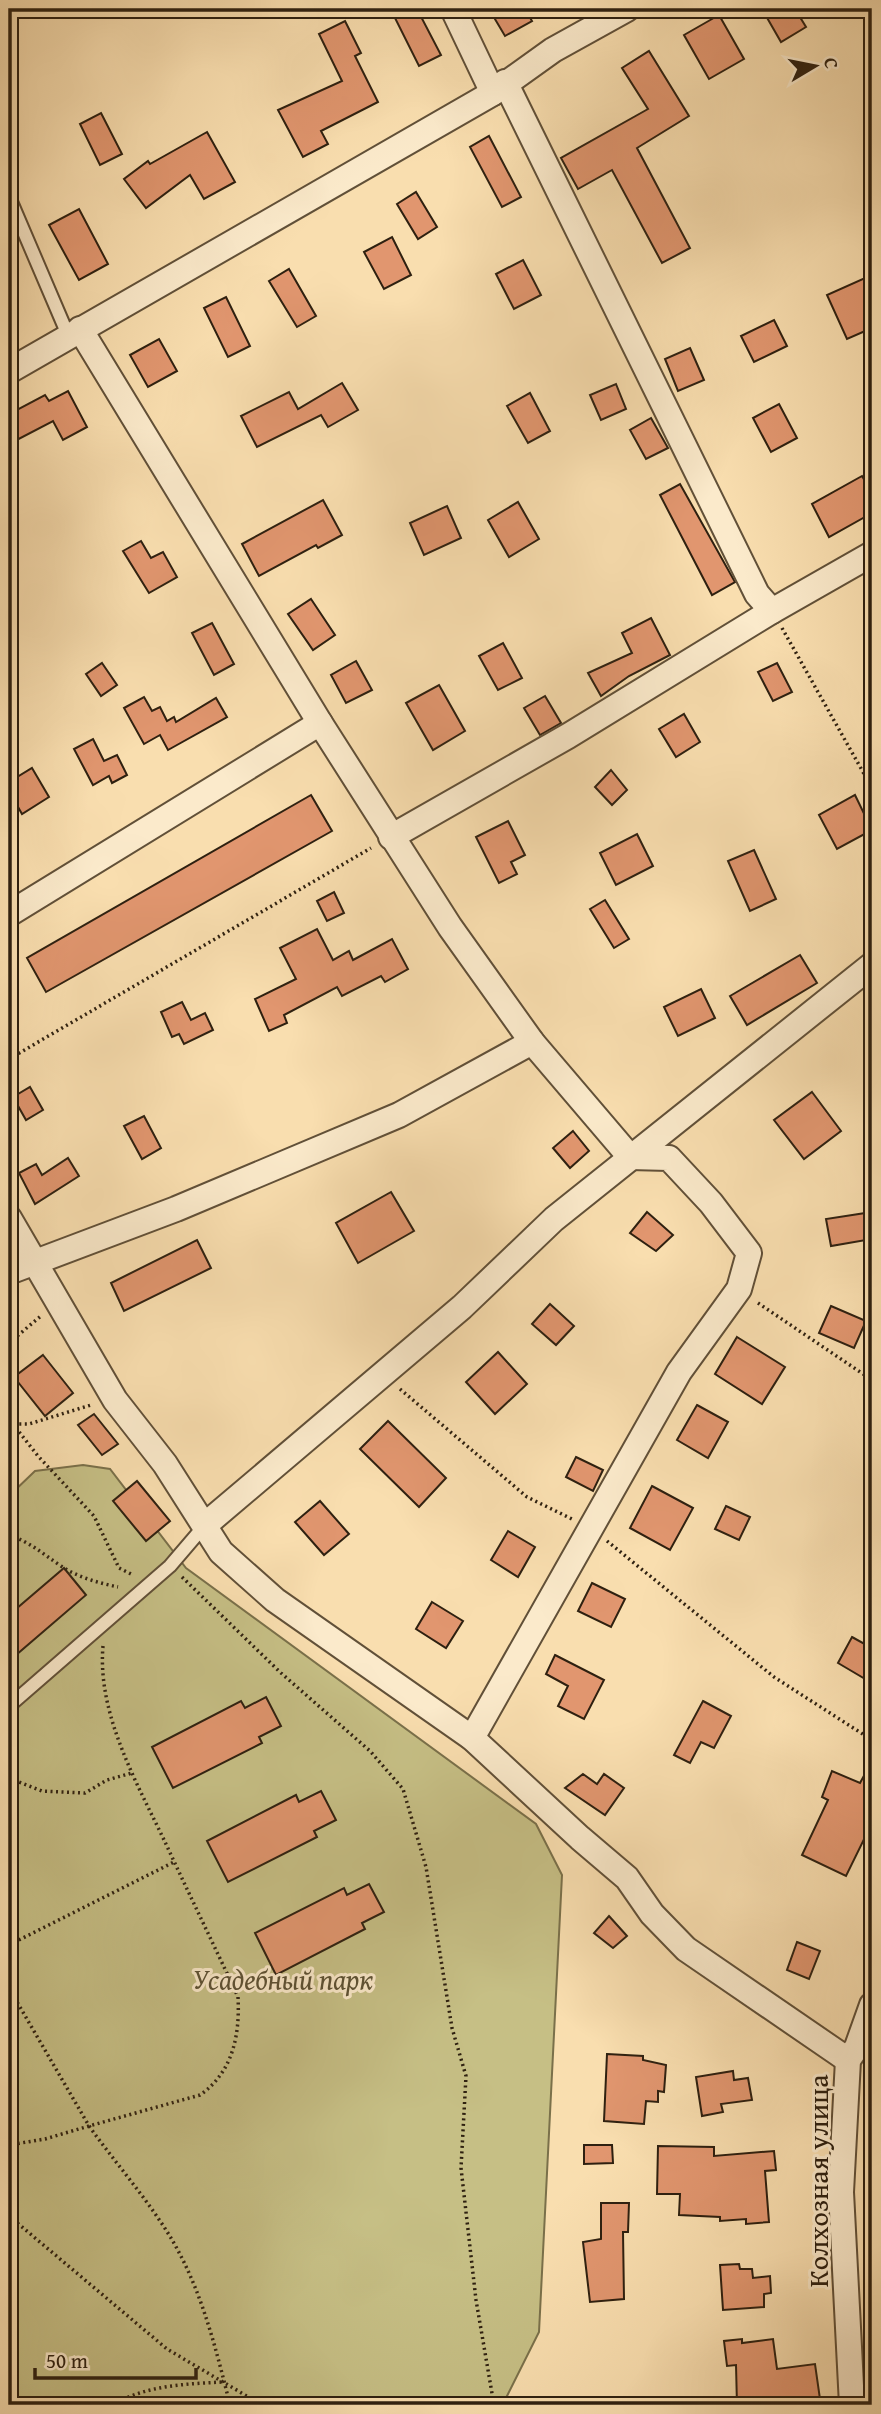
<svg xmlns="http://www.w3.org/2000/svg" width="881" height="2414" font-family="'Gentium Book Plus',serif">
<rect width="100%" height="100%" fill="#f9deaf"/>
<filter id="stains"><feTurbulence type="fractalNoise" baseFrequency=".00286" numOctaves="4"/><feColorMatrix values="0 0 0 0 .2 0 0 0 0 .09 0 0 0 0 .02 0 0 0 .5 -.17"/></filter>
<radialGradient id="worn" r=".72"><stop offset=".6" stop-color="#630" stop-opacity="0"/><stop offset="1" stop-color="#630" stop-opacity=".3"/></radialGradient>
<path fill="#c6bf85" stroke="#7a704a" stroke-width="2" d="M83 1465 110 1469 186 1568 536 1824 562 1875 539 2332 505 2400 506 2405H9V1496L35 1471Z"/>
<g fill="#e1966f" stroke="#2e2010" stroke-width="2">
<path d="M403 9H417L441 55 419 66 393 14Z"/>
<path d="M489 9H525L532 21 505 36Z"/>
<path d="M762 9H795L806 27 781 42Z"/>
<path d="M719 15 744 59 709 79 684 35Z"/>
<path d="M345 21 361 53 355 56 378 102 321 131 328 144 303 157 278 110 342 81 319 34Z"/>
<path d="M649 51 689 116 637 148 690 248 662 263 612 170 578 189 561 158 648 109 622 68Z"/>
<path d="M101 113 122 154 100 165 80 124Z"/>
<path d="M207 132 235 182 204 199 190 175 146 208 124 179 148 161 150 164Z"/>
<path d="M489 136 521 197 502 207 470 147Z"/>
<path d="M416 192 437 227 418 239 397 204Z"/>
<path d="M79 209 108 264 79 280 49 225Z"/>
<path d="M392 237 411 275 384 289 364 252Z"/>
<path d="M523 260 541 295 514 309 496 274Z"/>
<path d="M289 269 316 316 297 327 269 281Z"/>
<path d="M865 278 872 294V328L847 339 827 295Z"/>
<path d="M226 297 250 346 228 357 204 308Z"/>
<path d="M774 320 787 346 754 362 741 336Z"/>
<path d="M159 339 177 371 148 387 130 355Z"/>
<path d="M690 348 704 380 678 391 665 359Z"/>
<path d="M342 383 358 410 328 427 321 415 257 447 241 416 289 392 298 409Z"/>
<path d="M616 384 626 409 601 420 590 395Z"/>
<path d="M68 391 87 427 63 440 53 421 9 444V414L45 395 49 401Z"/>
<path d="M530 393 550 431 528 443 507 406Z"/>
<path d="M779 404 797 438 771 452 753 418Z"/>
<path d="M651 418 668 448 646 459 630 430Z"/>
<path d="M862 476 872 493V513L829 537 812 504Z"/>
<path d="M680 484 735 582 712 595 660 495Z"/>
<path d="M323 500 342 535 318 548 316 545 259 576 242 544Z"/>
<path d="M518 502 539 539 509 557 488 520Z"/>
<path d="M447 506 461 538 424 555 410 523Z"/>
<path d="M141 541 151 558 163 552 177 577 149 593 123 551Z"/>
<path d="M311 599 335 635 313 650 288 614Z"/>
<path d="M651 618 670 655 629 676 601 696 588 673 632 653 622 633Z"/>
<path d="M212 623 234 664 214 675 192 633Z"/>
<path d="M503 643 522 678 498 690 479 656Z"/>
<path d="M356 661 372 690 346 703 331 675Z"/>
<path d="M102 663 117 685 101 696 86 674Z"/>
<path d="M777 663 792 692 773 701 758 672Z"/>
<path d="M439 685 465 731 433 750 406 703Z"/>
<path d="M545 696 561 723 540 735 524 708Z"/>
<path d="M144 697 152 711 160 707 167 721 174 717 176 722 216 698 227 717 168 750 160 735 144 744 124 708Z"/>
<path d="M684 714 700 742 676 757 659 729Z"/>
<path d="M93 739 104 761 117 755 127 775 112 783 109 776 93 785 74 749Z"/>
<path d="M32 768 49 797 22 814 9 791V782Z"/>
<path d="M611 770 627 790 612 805 595 787Z"/>
<path d="M311 795 332 831 46 992 27 958Z"/>
<path d="M855 795 872 830 837 849 819 815Z"/>
<path d="M508 821 525 855 511 862 517 874 499 883 476 837Z"/>
<path d="M637 834 653 866 616 885 600 853Z"/>
<path d="M754 850 776 899 750 911 728 861Z"/>
<path d="M334 892 344 913 327 921 317 901Z"/>
<path d="M605 900 629 939 614 948 590 909Z"/>
<path d="M317 929 333 960 349 951 353 960 392 939 408 969 385 982 381 976 342 996 337 987 284 1015 287 1023 269 1031 255 999 296 979 280 948Z"/>
<path d="M800 955 817 983 747 1025 730 996Z"/>
<path d="M701 989 715 1018 678 1036 664 1007Z"/>
<path d="M182 1002 191 1020 205 1013 213 1030 184 1044 179 1034 172 1037 161 1012Z"/>
<path d="M30 1087 43 1110 26 1120 13 1097Z"/>
<path d="M812 1092 841 1131 804 1159 774 1120Z"/>
<path d="M144 1116 161 1148 142 1159 124 1126Z"/>
<path d="M573 1131 589 1151 570 1168 553 1148Z"/>
<path d="M68 1158 79 1176 35 1204 19 1173 36 1164 42 1175Z"/>
<path d="M391 1192 414 1231 358 1263 336 1223Z"/>
<path d="M647 1212 673 1235 656 1251 630 1233Z"/>
<path d="M872 1212V1239L831 1246 826 1219Z"/>
<path d="M197 1240 211 1268 124 1311 111 1283Z"/>
<path d="M550 1304 574 1326 556 1345 532 1324Z"/>
<path d="M831 1306 866 1321 854 1348 819 1333Z"/>
<path d="M737 1337 785 1367 762 1404 715 1374Z"/>
<path d="M498 1352 527 1384 495 1414 466 1382Z"/>
<path d="M43 1355 73 1393 45 1416 14 1377Z"/>
<path d="M697 1405 728 1422 708 1458 677 1440Z"/>
<path d="M94 1414 118 1444 102 1455 78 1425Z"/>
<path d="M388 1421 446 1478 419 1507 360 1449Z"/>
<path d="M576 1457 603 1470 593 1491 566 1477Z"/>
<path d="M137 1481 170 1521 146 1541 113 1501Z"/>
<path d="M652 1486 693 1508 670 1550 630 1528Z"/>
<path d="M320 1501 349 1534 324 1555 295 1522Z"/>
<path d="M726 1506 750 1517 739 1540 715 1529Z"/>
<path d="M508 1531 535 1547 518 1577 491 1560Z"/>
<path d="M64 1568 86 1595 9 1661V1615Z"/>
<path d="M592 1583 625 1599 611 1627 578 1611Z"/>
<path d="M432 1602 463 1621 446 1648 416 1629Z"/>
<path d="M852 1637 872 1648V1683L838 1663Z"/>
<path d="M555 1655 604 1680 584 1719 558 1706 568 1686 546 1674Z"/>
<path d="M266 1697 281 1726 259 1737 262 1743 173 1788 152 1747 241 1701 245 1708Z"/>
<path d="M703 1701 731 1716 714 1748 701 1742 690 1763 674 1755Z"/>
<path d="M872 1761V1823L846 1876 802 1855 828 1800 822 1797 832 1771 860 1783Z"/>
<path d="M583 1774 597 1784 604 1774 624 1788 605 1815 565 1788Z"/>
<path d="M321 1791 336 1820 314 1831 317 1837 228 1882 207 1841 296 1795 299 1802Z"/>
<path d="M369 1884 384 1912 362 1923 365 1929 276 1975 255 1933 344 1888 347 1895Z"/>
<path d="M609 1916 627 1936 613 1948 594 1933Z"/>
<path d="M797 1942 820 1951 809 1979 787 1970Z"/>
<path d="M607 2054 643 2056V2060L666 2065 664 2092 658 2091V2102L646 2101 644 2124 604 2121Z"/>
<path d="M733 2071 734 2080 748 2078 752 2100 721 2104 723 2112 702 2116 696 2077Z"/>
<path d="M584 2145H612L613 2163 584 2164Z"/>
<path d="M658 2146 714 2147V2156L774 2151 776 2170 765 2171 769 2222 746 2224V2219L720 2221V2217L679 2215 680 2194H657Z"/>
<path d="M601 2203H629L628 2232H623L624 2299 590 2302 583 2242 601 2239Z"/>
<path d="M739 2264 740 2269H752L753 2278 770 2276 771 2293 764 2294V2307L723 2310 720 2265Z"/>
<path d="M742 2339V2343L773 2339 777 2369 815 2364 820 2399 777 2400 778 2405H737L736 2365 727 2366 724 2341Z"/>
</g>
<g fill="none" stroke-linecap="round" stroke-linejoin="round">
<defs>
<g id="service">
<path d="M9 197 68 335"/>
<path d="M9 1706 170 1566 205 1525"/>
</g>
<g id="minor">
<path d="M453 9 493 93"/>
<path d="M505 82 757 594 772 611 872 554"/>
<path d="M80 329 320 723 450 927 532 1042 630 1157 669 1158 711 1203 749 1253 739 1289 679 1372 472 1738"/>
<path d="M9 371 493 93 553 50 627 9"/>
<path d="M391 837 568 736 772 611"/>
<path d="M9 914 320 723"/>
<path d="M9 1218 115 1400 165 1464 221 1552 275 1600 472 1738 580 1838 627 1878 652 1914 686 1949 848 2060"/>
<path d="M9 1272 176 1209 399 1115 532 1042"/>
<path d="M205 1525 462 1307 554 1219 872 965"/>
<path d="M852 2405 841 2192 848 2060 857 2047 872 2005"/>
</g>
</defs>
<use href="#service" stroke="#615038" stroke-width="16"/>
<use href="#minor" stroke="#615038" stroke-width="28"/>
<g stroke="#2e2010" stroke-width="3.5" stroke-dasharray="2 3.5" stroke-linecap="butt">
<path d="M782 628 872 788"/>
<path d="M9 1059 371 848"/>
<path d="M758 1303 872 1380"/>
<path d="M9 1343 42 1315"/>
<path d="M400 1389 527 1497 572 1519"/>
<path d="M9 1419 38 1456 94 1516 119 1568 133 1575"/>
<path d="M9 1434 14 1424H29L91 1405"/>
<path d="M9 1535C30 1542 43 1554 61 1566 77 1577 99 1583 118 1587"/>
<path d="M607 1541 774 1677 872 1740"/>
<path d="M182 1577 281 1673 370 1751 403 1789 426 1867 452 2028 466 2076 461 2168 476 2300 494 2405"/>
<path d="M103 1646C97 1714 137 1783 165 1842 189 1894 214 1945 238 1997 240 2035 233 2072 200 2095L89 2126C114 2161 143 2194 166 2230 200 2283 215 2345 230 2405"/>
<path d="M9 1778 42 1791 85 1793 107 1780 132 1773"/>
<path d="M9 1945 174 1862"/>
<path d="M9 1988 89 2126 45 2139 9 2145"/>
<path d="M9 2216 167 2349 262 2405"/>
<path d="M113 2405C146 2385 186 2384 223 2382"/>
</g>
<use href="#service" stroke="#fbeacb" stroke-width="12"/>
<use href="#minor" stroke="#fbeacb" stroke-width="24"/>
</g>
<g text-anchor="middle" dominant-baseline="central" stroke-width="6" stroke-linejoin="round" paint-order="stroke">
<g font-size="28" font-style="italic" fill="#5c5033" stroke="#fbeacb">
<text x="283" y="1978">Усадебный парк</text>
</g>
<g font-size="28" fill="#2e2010" stroke="#fbeacb">
<text transform="translate(817 2181) rotate(-90)">Колхозная улица</text>
</g>
</g>
<rect width="881" height="2414" fill="none" stroke="#f9deaf" stroke-width="35"/>
<rect x="10" y="10" width="860" height="2393" fill="none" stroke="#2e2010" stroke-width="3.5"/>
<rect x="18" y="18" width="846" height="2379" fill="none" stroke="#2e2010" stroke-width="2"/>
<g transform="translate(815 66) rotate(80)" stroke="#fbeacb" stroke-width="5" paint-order="stroke">
<path d="M0-5L12 26L0 18L-12 26Z" fill="#2e2010"/>
<text y="-10" font-size="19" font-weight="bold" text-anchor="middle" fill="#2e2010">С</text>
</g>
<path d="M35 2368v10h161v-10" fill="none" stroke="#2e2010" stroke-width="3.5"/>
<text x="46" y="2368" font-size="21" fill="#2e2010" stroke="#fbeacb" stroke-width="5" paint-order="stroke">50 m</text>
<rect width="100%" height="100%" filter="url(#stains)"/>
<rect width="100%" height="100%" fill="url(#worn)"/>
</svg>
